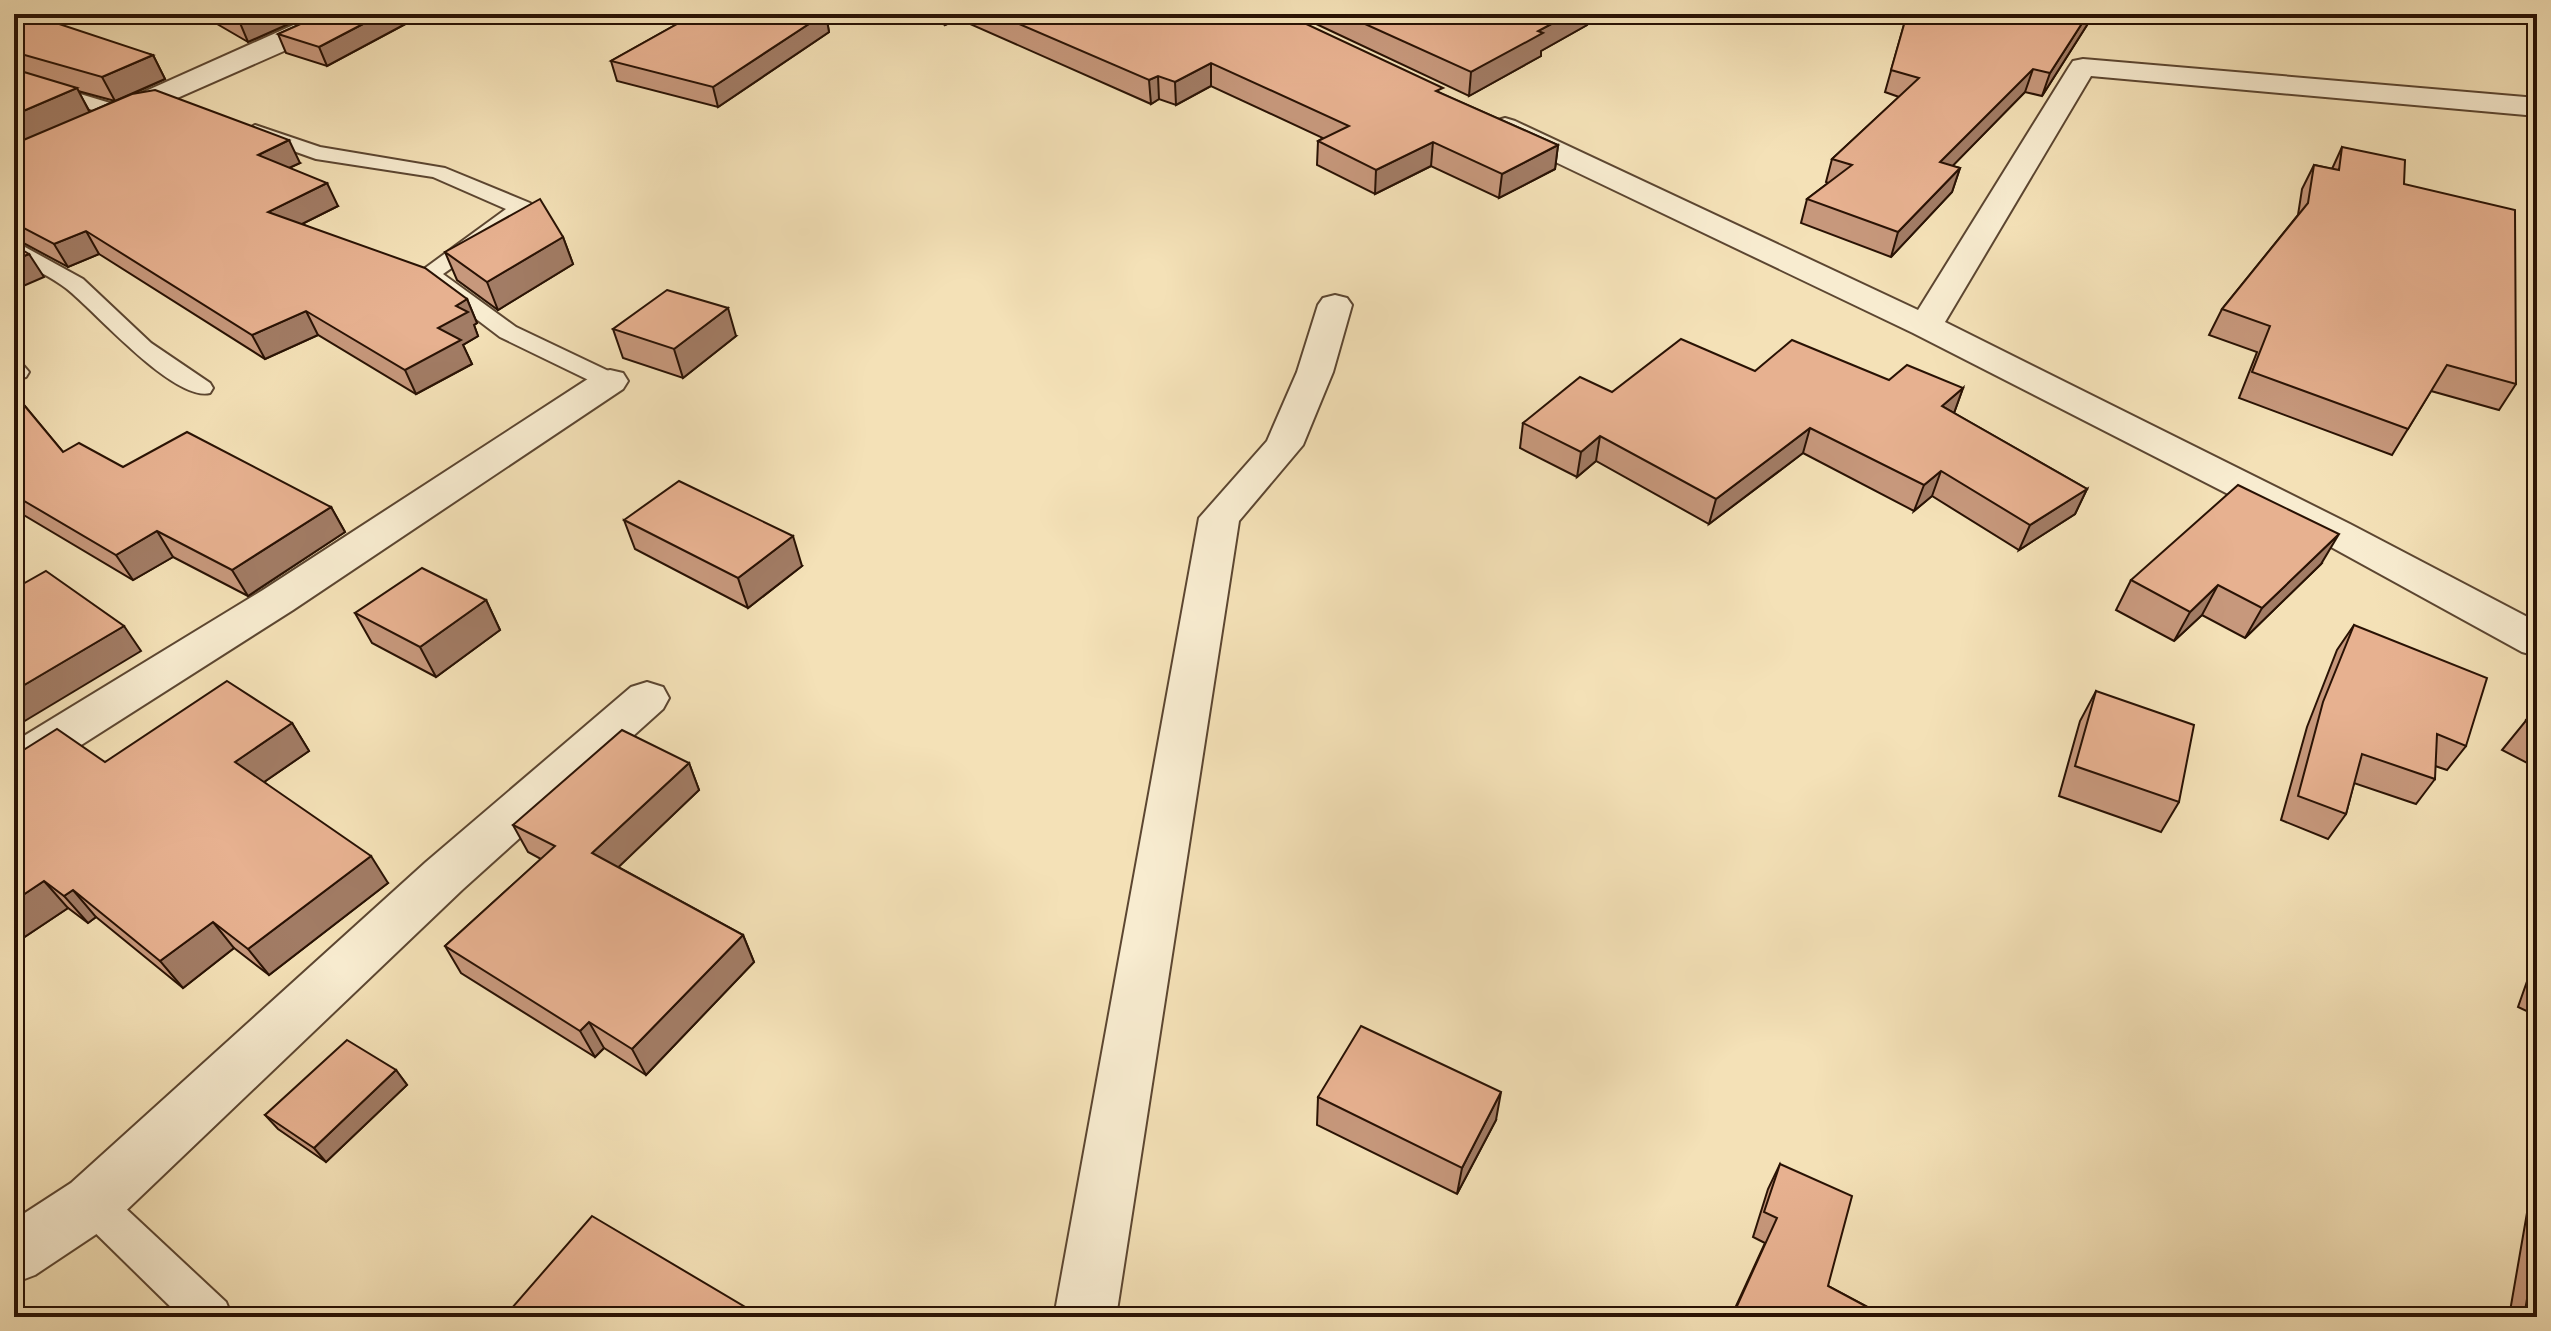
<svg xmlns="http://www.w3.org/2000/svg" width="2551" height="1331" font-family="'Gentium Book Plus',serif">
<rect width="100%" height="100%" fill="#f4e1b7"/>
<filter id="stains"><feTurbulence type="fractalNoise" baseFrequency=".0025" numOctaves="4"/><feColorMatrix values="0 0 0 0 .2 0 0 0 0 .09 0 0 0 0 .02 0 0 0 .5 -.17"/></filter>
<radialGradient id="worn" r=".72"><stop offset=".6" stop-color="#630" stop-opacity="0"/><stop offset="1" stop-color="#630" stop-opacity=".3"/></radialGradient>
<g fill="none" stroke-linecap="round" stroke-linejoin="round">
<defs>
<g id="lane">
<path d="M14 74 120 106 140 102 150 108 147 112 119 118 14 86Z"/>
<path d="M255 125 320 147 445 168 530 203 533 208 530 213 443 274 516 327 619 376 622 381 619 386H601L500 337 417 274 506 209 433 177 316 159 248 135 245 131Z"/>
<path d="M14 241 83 279 151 343 210 383 213 388 210 393C174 402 96 312 67 289 52 277 31 268 14 257Z"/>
<path d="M14 363 23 365 29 372 26 377 14 380Z"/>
<path d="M92 1184 106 1190 226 1302 232 1317H181L78 1216 72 1203 78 1190Z"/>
</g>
<g id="street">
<path d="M318 14H348L327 32 14 170V150Z"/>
<path d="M2083 59 2537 98V116L2091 76 1945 322 2350 524 2537 622V656L2522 652 2322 542 1913 333 1495 133 1490 127 1495 121 1505 118 1515 121 1918 310 2069 67 2073 61Z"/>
<path d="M1335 295 1347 298 1352 305 1333 372 1303 445 1239 521 1116 1317H1054L1199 518 1267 441 1297 372 1318 305 1323 298Z"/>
<path d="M610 370 623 373 628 381 623 389 293 610 31 777 14 783V742L263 590 597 373Z"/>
<path d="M647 682 663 687 669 698 663 709 462 890 113 1223 35 1275 14 1283V1220L71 1183 426 862 631 687Z"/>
</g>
</defs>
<use href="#lane" stroke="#5c4631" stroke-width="4"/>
<use href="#street" stroke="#5c4631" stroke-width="4"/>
<use href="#lane" fill="#f8ecd0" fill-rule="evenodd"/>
<use href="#street" fill="#f8ecd0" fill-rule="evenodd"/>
</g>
<g fill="#c7987c" stroke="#291204" stroke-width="2" fill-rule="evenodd">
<path d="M200 14H311L248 42Z"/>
<path d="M323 14H424L327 66 286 53 278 34Z"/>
<path d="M695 14H826L829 32 718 107 617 81 611 61Z"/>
<path d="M919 14H1285L1442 94 1558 145 1555 169 1499 198 1431 166 1375 194 1317 165 1318 141 1323 138 1211 86 1176 105 1159 99 1151 104 959 19 945 25Z"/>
<path d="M1295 14H1596L1587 25 1541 51V56L1469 96Z"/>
<path d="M1907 14H2094L2042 96 2025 92 1952 166 1960 168 1952 192 1891 257 1801 223 1807 199 1828 183 1826 182 1832 159 1899 97 1885 92Z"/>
<path d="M14 22 153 55 165 79 132 94 300 163 289 168 338 206 302 224 467 299 477 323 474 325 478 336 463 345 472 364 416 394 318 335 265 359 99 254 68 267 14 238ZM78 91 115 101 90 112Z"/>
<path d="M2342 147 2404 184 2516 384 2499 410 2431 391 2392 455 2239 398 2257 352 2209 335 2222 309 2298 215 2302 189 2314 165 2332 169Z"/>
<path d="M563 237 573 264 498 310 457 280 445 252Z"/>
<path d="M613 329 736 336 683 378 623 358Z"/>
<path d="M1755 371 1889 380 1963 388 1954 413 2087 489 2075 514 2019 550 1932 496 1914 511 1803 453 1709 524 1596 461 1577 477 1520 448 1523 423 1612 392Z"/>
<path d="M14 393 63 452 123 467 331 507 345 532 248 596 173 557 133 580 17 511 14 507Z"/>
<path d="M624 520 802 566 748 608 635 549Z"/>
<path d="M2321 564 2245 638 2202 615 2174 641 2116 610 2131 580Z"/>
<path d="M486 600 500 630 436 677 372 643 355 613Z"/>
<path d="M2354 625 2466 746 2447 770 2435 766V779L2416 804 2354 783 2346 814 2328 839 2281 820 2307 727 2337 650Z"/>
<path d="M2096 691 2179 802 2161 832 2059 796 2080 721Z"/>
<path d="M2537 707V768L2502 750Z"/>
<path d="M292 723 309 751 264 782 388 883 269 975 234 948 183 988 96 917 88 923 68 908 17 942 14 940V756L105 762Z"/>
<path d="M689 763 699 790 618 867 743 935 754 962 646 1075 604 1048 595 1057 461 973 445 946 541 859 528 852 513 825Z"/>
<path d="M2537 953V1016L2518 1007Z"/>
<path d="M396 1070 407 1085 326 1162 278 1129 265 1115Z"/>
<path d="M1318 1097 1496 1120 1457 1194 1317 1125Z"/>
<path d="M2537 1155V1317H2509Z"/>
<path d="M1780 1164 1828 1286 1886 1317H1731L1765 1243 1753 1237 1768 1189Z"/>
</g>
<g fill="#a27c65" stroke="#291204" stroke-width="2">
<path d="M260 14H311L248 42 240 23Z"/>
<path d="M382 14H424L327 66 319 47Z"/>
<path d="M824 14H826L829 32 718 107 713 87Z"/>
<path d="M943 14H958L959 19 945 25Z"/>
<path d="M1570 14H1596L1587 25 1541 51V56L1469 96 1471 72 1538 31Z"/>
<path d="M2088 14H2094L2042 96 2050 73Z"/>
<path d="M153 55 165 79 115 101 102 77Z"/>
<path d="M1211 63V86L1176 105 1175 82Z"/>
<path d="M2033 69 2025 92 1933 186 1940 162Z"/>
<path d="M1158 76 1159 99 1151 104 1149 80Z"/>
<path d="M77 88 90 113 14 147V115Z"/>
<path d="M289 140 300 163 269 177 258 155Z"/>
<path d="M1433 142 1431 166 1375 194 1376 170Z"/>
<path d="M1558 145 1555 169 1499 198 1502 174Z"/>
<path d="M1960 168 1952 192 1891 257 1898 232Z"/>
<path d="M327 183 338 206 280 235 268 212Z"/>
<path d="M86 231 99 254 68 267 54 244Z"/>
<path d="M563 237 573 264 498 310 487 282Z"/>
<path d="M29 254 44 277 14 290V260Z"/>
<path d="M467 299 477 323 474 325 478 336 463 345 472 364 416 394 405 370 456 306Z"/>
<path d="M728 308 736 336 683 378 674 349Z"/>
<path d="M306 311 318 335 265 359 252 335Z"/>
<path d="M1963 388 1954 413 1942 406Z"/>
<path d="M1810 428 1803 453 1709 524 1716 499Z"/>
<path d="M1600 436 1596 461 1577 477 1581 452Z"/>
<path d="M1941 471 1932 496 1914 511 1924 485Z"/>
<path d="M2087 489 2075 514 2019 550 2030 525Z"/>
<path d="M331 507 345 532 248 596 232 570Z"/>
<path d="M157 531 173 557 133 580 116 555Z"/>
<path d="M2339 534 2321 564 2245 638 2262 608Z"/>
<path d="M793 536 802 566 748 608 738 578Z"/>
<path d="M2218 585 2202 615 2174 641 2190 612Z"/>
<path d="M486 600 500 630 436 677 420 647Z"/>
<path d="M124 626 141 651 23 722 14 711V691Z"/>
<path d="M292 723 309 751 254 789 235 762Z"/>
<path d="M689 763 699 790 605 880 592 853Z"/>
<path d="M371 856 388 883 269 975 248 949Z"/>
<path d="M44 881 68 908 17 942 14 939V901Z"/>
<path d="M73 890 96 917 88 923 64 896Z"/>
<path d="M213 922 234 948 183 988 160 961Z"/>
<path d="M743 935 754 962 646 1075 632 1049Z"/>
<path d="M589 1022 604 1048 595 1057 580 1031Z"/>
<path d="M396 1070 407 1085 326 1162 314 1148Z"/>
<path d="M1501 1092 1496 1120 1457 1194 1462 1168Z"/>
</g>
<g fill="#e7b190" stroke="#291204" stroke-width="2">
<path d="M224 14H260L240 23Z"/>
<path d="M323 14H382L319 47 278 34Z"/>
<path d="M695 14H824L713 87 611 61Z"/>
<path d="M996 14H1285L1443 88 1436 91 1558 145 1502 174 1433 142 1376 170 1318 141 1349 126 1211 63 1175 82 1158 76 1149 80Z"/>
<path d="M1343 14H1570L1538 31 1543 33 1471 72Z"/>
<path d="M1907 14H2088L2050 73 2033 69 1940 162 1960 168 1898 232 1807 199 1852 165 1832 159 1919 78 1891 70Z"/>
<path d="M32 15 153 55 102 77 14 52V22Z"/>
<path d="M14 69 77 88 14 115Z"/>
<path d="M155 90 289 140 258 155 327 183 268 212 425 268 467 299 456 306 468 312 438 328 461 340 405 370 306 311 252 335 86 231 54 244 14 223V144L132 94Z"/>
<path d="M2342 147 2405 160 2404 184 2515 210 2516 384 2447 365 2408 429 2252 372 2270 326 2222 309 2308 203 2314 165 2339 170Z"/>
<path d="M540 199 563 237 487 282 445 252Z"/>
<path d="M14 245 29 254 14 260Z"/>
<path d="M667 290 728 308 674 349 613 329Z"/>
<path d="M1681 339 1755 371 1792 340 1889 380 1907 365 1963 388 1942 406 2087 489 2030 525 1941 471 1924 485 1810 428 1716 499 1600 436 1581 452 1523 423 1580 377 1612 392Z"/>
<path d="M14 393 63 452 79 443 123 467 187 432 331 507 232 570 157 531 116 555 14 495Z"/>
<path d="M679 481 793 536 738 578 624 520Z"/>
<path d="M2238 485 2339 534 2262 608 2218 585 2190 612 2131 580Z"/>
<path d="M422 568 486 600 420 647 355 613Z"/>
<path d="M46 571 124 626 14 691V589Z"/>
<path d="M2354 625 2487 678 2466 746 2437 734 2435 779 2362 754 2346 814 2298 796 2323 702Z"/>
<path d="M227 681 292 723 235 762 371 856 248 949 213 922 160 961 73 890 64 896 44 881 14 901V756L57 729 105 762Z"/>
<path d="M2096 691 2194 725 2179 802 2075 766Z"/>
<path d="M2537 707V725L2526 720Z"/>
<path d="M622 730 689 763 592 853 743 935 632 1049 589 1022 580 1031 445 946 555 846 513 825Z"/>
<path d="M2537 980V994L2533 992Z"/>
<path d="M1361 1026 1501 1092 1462 1168 1318 1097Z"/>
<path d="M347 1040 396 1070 314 1148 265 1115Z"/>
<path d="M1780 1164 1852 1196 1828 1286 1886 1317H1732L1777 1218 1764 1212Z"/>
<path d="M592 1216 762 1317H504Z"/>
<path d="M2537 1239V1317H2524Z"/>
</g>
<rect width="2551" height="1331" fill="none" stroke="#f4e1b7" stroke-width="48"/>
<rect x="16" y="16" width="2519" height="1299" fill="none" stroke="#291204" stroke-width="4"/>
<rect x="24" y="24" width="2503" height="1283" fill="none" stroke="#291204" stroke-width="2"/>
<rect width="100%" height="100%" filter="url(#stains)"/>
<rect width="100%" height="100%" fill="url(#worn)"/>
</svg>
